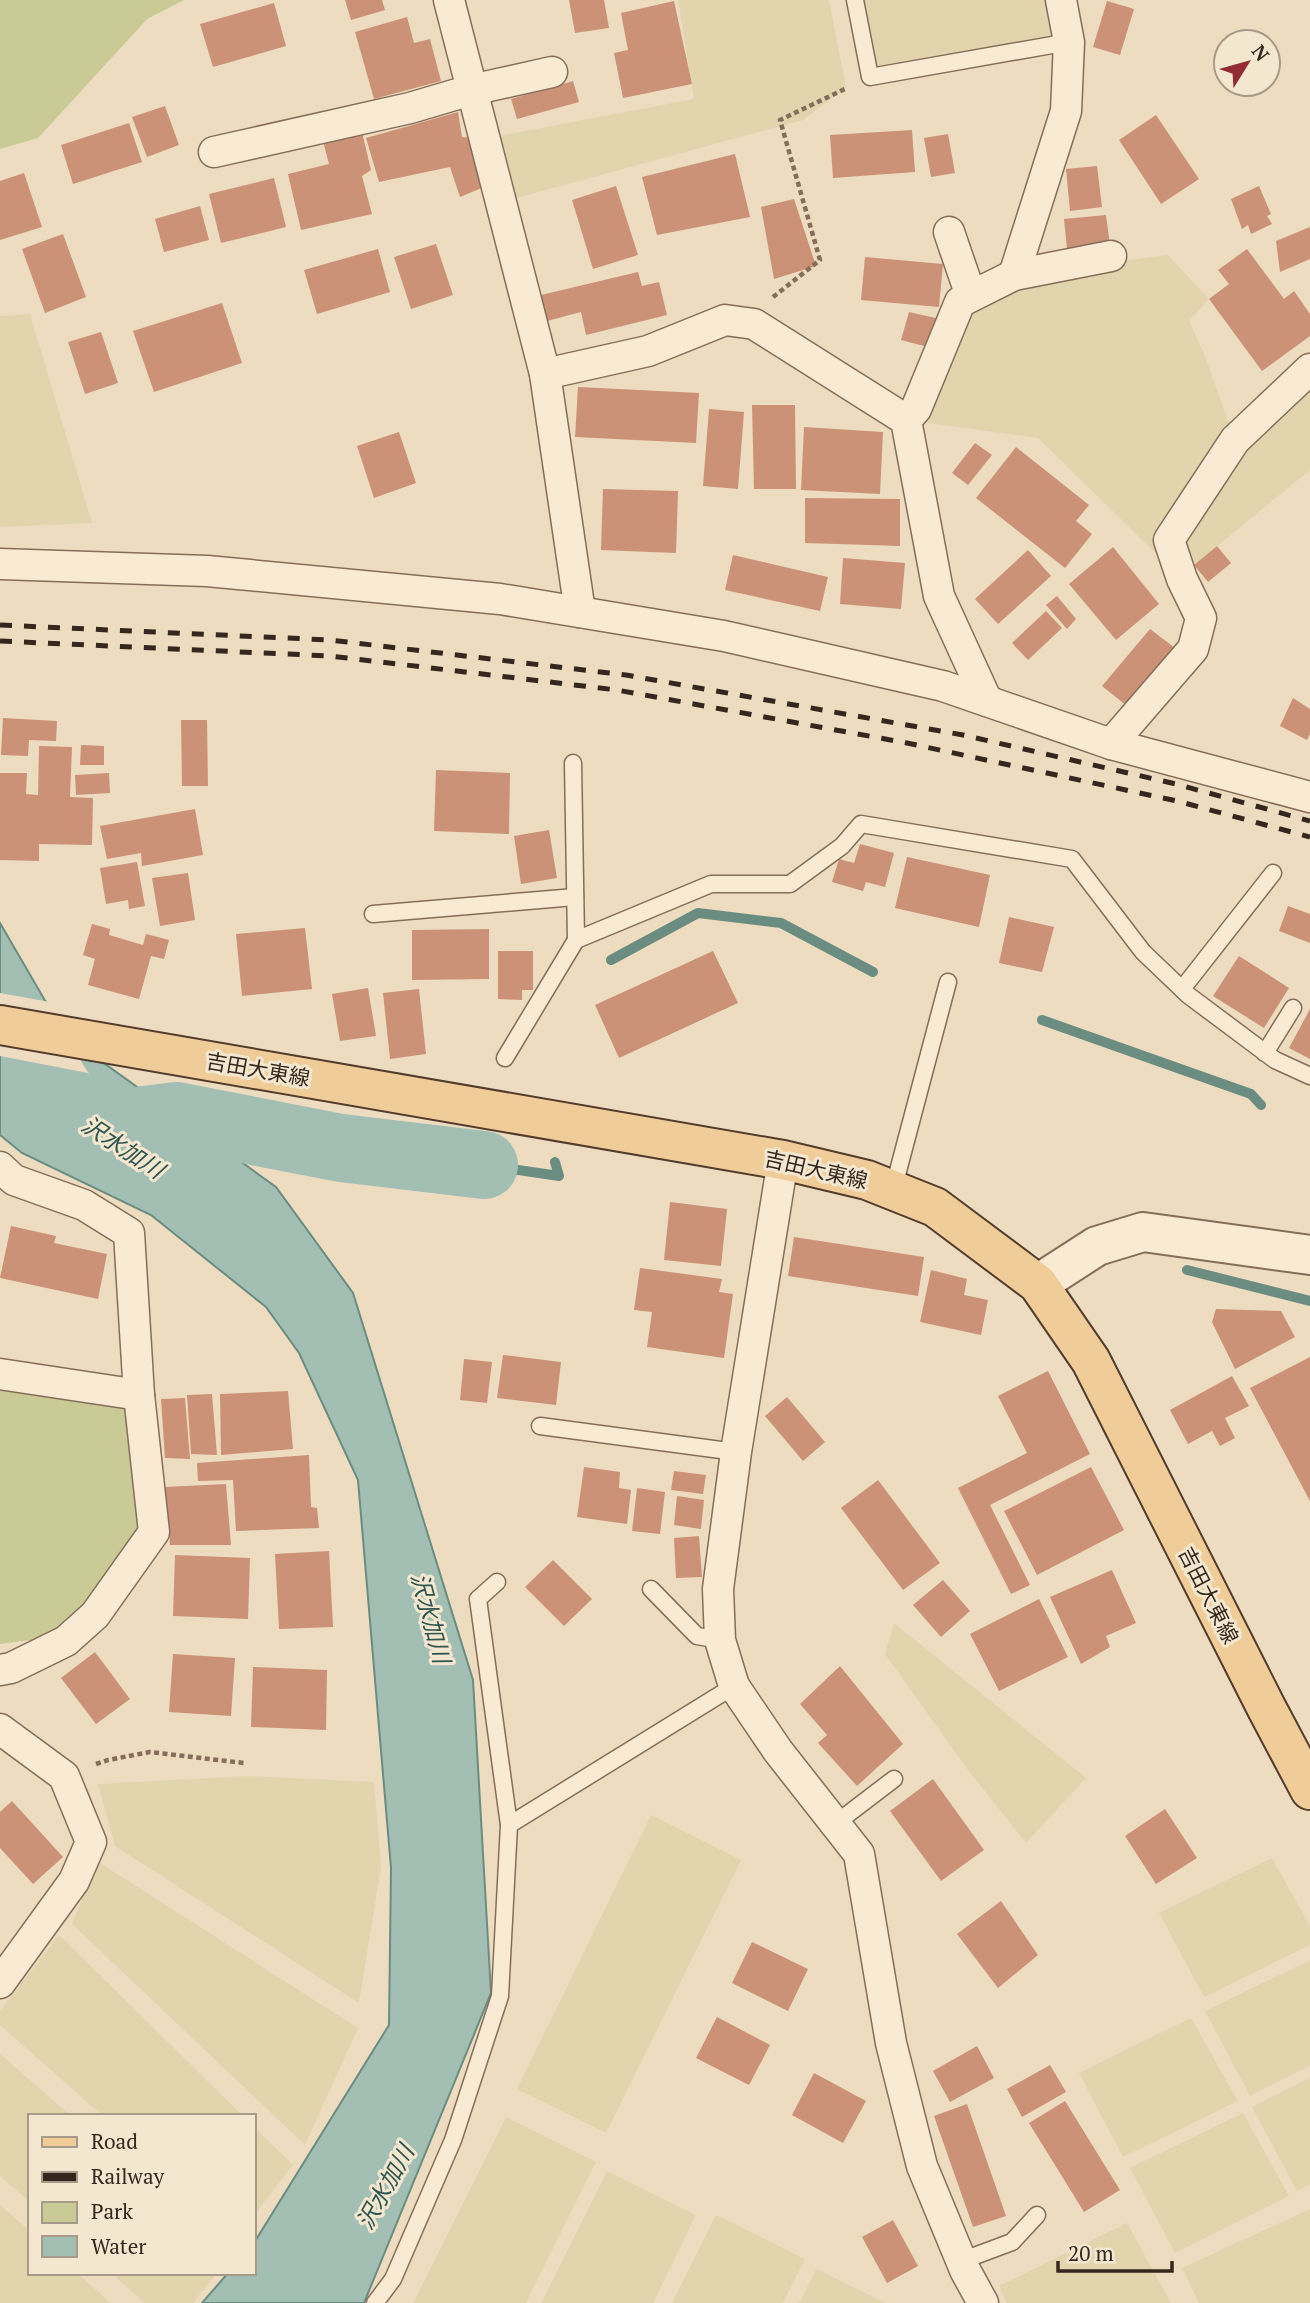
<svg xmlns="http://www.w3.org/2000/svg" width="1310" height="2303" font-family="'PT Serif','Noto Sans JP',serif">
<rect width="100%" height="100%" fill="#eddcc0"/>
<g fill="#e2d5ae">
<path d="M678 0H829L846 88 803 120 513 199 493 137 694 99Z"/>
<path d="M846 0H1060L1069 42 861 79Z"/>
<path d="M1168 255 1209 299 1189 321 1203 351 1235 440 1180 542 1250 426 1310 369V470L1194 565 1182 579 1038 438 906 420 960 302 1014 275Z"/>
<path d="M30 314 92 523 0 527V316Z"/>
<path d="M894 1623 1086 1778 1026 1843 968 1770 885 1654Z"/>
<path d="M248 1776 374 1782 381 1867 359 2003 115 1846 98 1784Z"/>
<path d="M651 1815 741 1860 606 2133 517 2089Z"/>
<path d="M1272 1858 1310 1926V1945L1204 1997 1159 1913Z"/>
<path d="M97 1861 358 2028 305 2145 72 1924Z"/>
<path d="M59 1935 243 2116H103L0 2025V2011Z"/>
<path d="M1310 1960V2066L1250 2096 1205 2011Z"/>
<path d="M1191 2018 1238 2101 1123 2157 1079 2073Z"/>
<path d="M0 2054 71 2116H30V2202L0 2176Z"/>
<path d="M1310 2078V2184L1297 2191 1252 2107Z"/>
<path d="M1243 2113 1289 2196 1175 2253 1130 2168Z"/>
<path d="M506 2117 596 2162 526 2303H413Z"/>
<path d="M254 2127 293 2165 254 2215Z"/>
<path d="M607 2171 696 2215 653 2303H541Z"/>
<path d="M0 2205 30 2231V2273H77L111 2303H0Z"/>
<path d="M1310 2209V2303H1199L1182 2268Z"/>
<path d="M716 2215 805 2259 783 2303H672Z"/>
<path d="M1127 2223 1171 2303H1007L999 2286Z"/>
<path d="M816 2269 886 2303H799Z"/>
<path d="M111 2273H217L193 2303H145Z"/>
</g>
<g fill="#c9ca95">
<path d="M0 0H184L147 19 38 138 0 149Z"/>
<path d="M0 1379 129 1401 143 1534 60 1636 0 1644Z"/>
</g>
<path fill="#a3bfb4" stroke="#6b8d81" stroke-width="2" d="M0 923 65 1035 276 1187 353 1293 473 1680 491 1993 364 2303H202L228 2273H254V2243L389 2025 391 1868 358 1480 299 1353 266 1307 151 1215 22 1153 0 1135Z"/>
<path fill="#eddcc0" d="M0 993 50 1002 67 1032 65 1036 91 1077 88 1073 0 1056Z"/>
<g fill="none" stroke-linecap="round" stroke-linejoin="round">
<g stroke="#6b8d81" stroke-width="10">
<path d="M611 960 698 913 781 923 873 972"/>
<path d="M1042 1020 1251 1094 1261 1105"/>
<path d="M484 1165 559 1176 555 1162"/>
<path d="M1187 1270 1310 1301"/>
</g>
<path stroke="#a3bfb4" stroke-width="68" d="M98 1128 127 1122 177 1116 341 1148 484 1165"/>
</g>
<g fill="#cb9277">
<path d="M345 0H382L385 10 351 20Z"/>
<path d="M569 0H604L609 28 575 33Z"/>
<path d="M674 1 692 84 623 98 614 53 628 50 621 13Z"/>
<path d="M1107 1 1134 9 1120 55 1093 47Z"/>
<path d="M274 3 286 46 213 67 200 24Z"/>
<path d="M407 17 414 43 430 39 441 81 374 99 355 32Z"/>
<path d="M573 81 579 102 517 119 511 99Z"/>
<path d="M165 106 179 145 147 157 132 117Z"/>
<path d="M458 112 462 137 473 138 484 187 460 197 450 167 379 182 366 138Z"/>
<path d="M1156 115 1199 179 1161 204 1119 140Z"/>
<path d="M129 123 142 162 73 184 61 145Z"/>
<path d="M912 130 915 172 833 178 830 135Z"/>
<path d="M362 132 371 170 362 176 372 214 301 230 288 174 329 164 323 141Z"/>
<path d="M948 134 955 173 931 177 924 138Z"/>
<path d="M735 154 750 217 657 235 642 177Z"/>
<path d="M1097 166 1102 207 1070 211 1066 169Z"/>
<path d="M24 173 42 227 0 240V181Z"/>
<path d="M274 178 286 227 221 243 209 194Z"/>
<path d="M616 186 638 255 593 269 572 200Z"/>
<path d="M1259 186 1271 214 1267 216 1272 224 1251 234 1248 225 1242 229 1231 199Z"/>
<path d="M794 199 816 266 774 279 761 207Z"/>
<path d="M200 206 209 240 164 252 155 219Z"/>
<path d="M1106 215 1110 245 1067 249 1064 219Z"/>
<path d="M1310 227V259L1280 272 1276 241Z"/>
<path d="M63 234 86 297 45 313 22 249Z"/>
<path d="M436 244 453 295 411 309 394 257Z"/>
<path d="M378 249 390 292 317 314 304 270Z"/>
<path d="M1247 249 1284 299 1294 291 1310 314V336L1262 371 1209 299 1229 284 1218 270Z"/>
<path d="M865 257 943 264 939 307 861 300Z"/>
<path d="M638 272 642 286 659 282 667 315 586 335 581 312 547 321 541 295Z"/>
<path d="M222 303 242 363 154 392 133 331Z"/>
<path d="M909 312 936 318 928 347 901 340Z"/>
<path d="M101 332 118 383 85 394 68 342Z"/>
<path d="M578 387 699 393 696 443 575 437Z"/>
<path d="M752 405H795L796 489H754Z"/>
<path d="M709 409 744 412 738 489 703 486Z"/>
<path d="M804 427 883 432 880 494 801 490Z"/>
<path d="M399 432 416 483 374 498 357 446Z"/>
<path d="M975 443 992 455 968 485 952 473Z"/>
<path d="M1016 447 1089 505 1076 521 1092 534 1065 568 976 498Z"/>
<path d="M603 489 678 491 676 553 601 550Z"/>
<path d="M805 498 900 499V546L805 543Z"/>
<path d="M1217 546 1231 563 1208 582 1194 565Z"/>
<path d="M1113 547 1159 604 1116 640 1069 584Z"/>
<path d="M1028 550 1051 576 998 624 975 599Z"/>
<path d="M733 555 828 577 820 611 725 590Z"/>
<path d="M843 558 905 563 901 609 840 604Z"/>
<path d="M1057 596 1076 619 1067 629 1046 605Z"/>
<path d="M1046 611 1062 628 1028 660 1012 643Z"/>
<path d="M1150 629 1175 648 1127 706 1102 686Z"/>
<path d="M1293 698 1310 709V734L1307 740 1280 726Z"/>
<path d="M3 718 57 721 56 741 29 740 28 756 1 755Z"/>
<path d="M181 720H207L208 786H182Z"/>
<path d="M81 745 104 746V765H80Z"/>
<path d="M39 746 72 747 70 797 93 798 92 845 39 844V861L0 860V773H27L26 794 38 795Z"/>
<path d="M436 770 510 773 509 834 434 831Z"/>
<path d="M109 773 110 793 76 795 75 775Z"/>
<path d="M195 809 203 855 142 866 141 853 107 859 100 826Z"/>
<path d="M549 830 557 878 521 884 514 836Z"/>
<path d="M860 844 894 853 885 887 866 882 863 891 832 882 839 859 854 863Z"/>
<path d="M907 857 990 875 979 927 895 908Z"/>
<path d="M137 862 145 906 129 909 128 900 106 904 100 868Z"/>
<path d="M188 873 195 920 160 926 152 878Z"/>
<path d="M1288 906 1310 914V943L1279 931Z"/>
<path d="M1009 917 1054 927 1042 972 999 963Z"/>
<path d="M92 924 110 929 109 935 143 945 146 934 169 940 164 959 151 956 139 999 88 985 95 959 83 955Z"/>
<path d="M305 928 312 989 242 996 236 934Z"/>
<path d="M489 929V979L412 980V930Z"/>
<path d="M498 951H533V990H522V1000L498 999Z"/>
<path d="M713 951 738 1003 619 1058 595 1005Z"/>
<path d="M1239 956 1289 988 1264 1028 1213 996Z"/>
<path d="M368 988 376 1036 340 1041 332 994Z"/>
<path d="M419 989 426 1054 390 1059 383 993Z"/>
<path d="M1310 1009V1059L1289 1048Z"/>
<path d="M670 1202 727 1209 721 1266 664 1260Z"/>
<path d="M11 1226 56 1236 54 1243 107 1254 98 1299 0 1278Z"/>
<path d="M794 1237 924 1257 918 1296 788 1276Z"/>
<path d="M640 1268 722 1279 719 1292 733 1294 724 1358 647 1347 652 1312 634 1310Z"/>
<path d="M931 1270 967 1279 964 1295 988 1300 981 1335 920 1322Z"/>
<path d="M1216 1309 1281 1311 1295 1337 1235 1369 1212 1322Z"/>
<path d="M503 1355 561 1362 556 1405 497 1398Z"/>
<path d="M1310 1357V1501L1250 1388Z"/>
<path d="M464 1359 492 1362 487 1403 460 1400Z"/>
<path d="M1048 1371 1090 1454 990 1505 1030 1585 1011 1594 958 1488 1027 1453 998 1396Z"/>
<path d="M1232 1376 1249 1406 1225 1418 1235 1438 1220 1446 1212 1431 1188 1444 1170 1410Z"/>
<path d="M288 1391 293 1449 221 1455 220 1394Z"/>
<path d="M212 1394 217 1455 191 1454 187 1395Z"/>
<path d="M787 1397 825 1442 803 1461 765 1416Z"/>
<path d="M185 1398 190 1459 165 1458 161 1399Z"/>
<path d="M309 1455 311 1507 317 1508 319 1528 236 1531 233 1480 198 1481 197 1463Z"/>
<path d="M584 1467 620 1472 619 1488 631 1490 627 1524 577 1517Z"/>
<path d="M1091 1467 1124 1530 1037 1575 1004 1511Z"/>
<path d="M674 1471 706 1475 703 1494 671 1490Z"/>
<path d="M878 1480 940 1563 903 1590 841 1508Z"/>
<path d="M226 1484 231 1545H170L165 1487Z"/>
<path d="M637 1488 665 1492 660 1534 632 1531Z"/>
<path d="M677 1496 704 1500 701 1529 674 1525Z"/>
<path d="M699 1536 702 1577 676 1578 674 1538Z"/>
<path d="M329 1551 333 1627 279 1629 275 1554Z"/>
<path d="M175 1555 250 1558 248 1619 173 1616Z"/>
<path d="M553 1560 592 1599 564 1626 525 1587Z"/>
<path d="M1112 1570 1136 1623 1106 1636 1110 1647 1081 1664 1050 1597Z"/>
<path d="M943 1580 970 1611 941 1637 913 1605Z"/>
<path d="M1039 1599 1068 1657 999 1691 970 1634Z"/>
<path d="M95 1652 130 1699 96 1724 61 1678Z"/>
<path d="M173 1654 235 1658 231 1716 169 1712Z"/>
<path d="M840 1666 903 1744 857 1786 818 1743 827 1735 800 1704Z"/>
<path d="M253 1667 327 1670 326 1730 251 1727Z"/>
<path d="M933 1779 984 1850 941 1881 890 1811Z"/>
<path d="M12 1801 63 1857 33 1884 0 1848V1812Z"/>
<path d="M1165 1809 1197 1858 1156 1884 1125 1836Z"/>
<path d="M1001 1901 1038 1955 998 1988 957 1934Z"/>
<path d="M752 1942 808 1969 788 2011 732 1983Z"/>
<path d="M717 2017 770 2045 749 2085 696 2058Z"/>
<path d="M977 2046 994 2078 950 2102 933 2071Z"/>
<path d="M1050 2065 1066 2092 1022 2117 1007 2089Z"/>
<path d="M814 2073 866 2101 843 2143 792 2115Z"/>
<path d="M1065 2101 1120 2190 1084 2212 1029 2123Z"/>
<path d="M967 2104 1006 2216 973 2227 934 2116Z"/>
<path d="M893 2220 918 2266 887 2283 862 2237Z"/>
</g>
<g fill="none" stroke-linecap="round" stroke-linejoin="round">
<defs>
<g id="service">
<path d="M855 0 870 77 1069 42"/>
<path d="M573 763 576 940 711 884H790L842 846 861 824 1072 859 1143 952 1188 995 1275 1060 1310 1076"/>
<path d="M373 914 575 897"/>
<path d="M1182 989 1273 873"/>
<path d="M1265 1053 1293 1008"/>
<path d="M505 1058 576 940"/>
<path d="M893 1190 948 982"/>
<path d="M540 1426 736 1452"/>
<path d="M497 1582 478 1599 509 1825"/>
<path d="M651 1589 697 1636 720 1640"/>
<path d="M835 1824 894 1779"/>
<path d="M961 2261 1012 2242 1037 2215"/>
<path d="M375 2303 393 2279 453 2140 500 1996 509 1825 734 1686"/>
</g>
<g id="minor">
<path d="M449 0 545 374 580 612"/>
<path d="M214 152 410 108 471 90 552 72"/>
<path d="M949 232 971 296"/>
<path d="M1014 275 1111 256"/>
<path d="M545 374 648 351 725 320 754 324 906 420 939 596 987 701"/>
<path d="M906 420 916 409 960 302 1014 275 1066 111 1069 42 1061 0"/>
<path d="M0 564 207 571 500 599 724 636 943 686 1111 744 1310 797"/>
<path d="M1111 744 1193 649 1201 618 1182 579 1169 540 1235 440 1310 369"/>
<path d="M783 1160 736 1452 718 1589 720 1640 734 1686 778 1751 859 1854 891 2043 922 2166 965 2270 983 2303"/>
<path d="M0 1167 14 1180 84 1205 129 1233 139 1395 154 1532 95 1615 66 1641 11 1668 0 1670"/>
<path d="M0 1374 139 1395"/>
<path d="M0 1729 64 1776 91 1842 74 1881 0 1983"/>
</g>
<path id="tertiary" d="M1038 1284 1097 1246 1143 1232 1310 1255"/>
<path id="primary" d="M0 1025 783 1160 867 1180 935 1207 1038 1284 1091 1361 1266 1707 1310 1790"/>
</defs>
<use href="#service" stroke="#866d59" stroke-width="19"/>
<use href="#minor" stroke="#866d59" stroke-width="33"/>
<use href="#tertiary" stroke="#866d59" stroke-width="42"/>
<use href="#primary" stroke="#533b2d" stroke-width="42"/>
<g stroke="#866d59" stroke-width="4.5" stroke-dasharray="5 3.5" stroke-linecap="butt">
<path d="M773 297 820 260 780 120 847 88"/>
<path d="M96 1764 108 1760 150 1752 244 1763"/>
</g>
<use href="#service" stroke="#f8ead3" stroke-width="16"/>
<use href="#minor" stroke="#f8ead3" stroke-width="30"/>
<use href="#tertiary" stroke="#f8ead3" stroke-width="38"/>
<use href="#primary" stroke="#f0cd98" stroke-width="38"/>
<g stroke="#35271d" stroke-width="5" stroke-dasharray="12 12" stroke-linecap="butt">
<path d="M0 625 330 640 626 675 963 735 1176 784 1310 821"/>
<path d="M0 641 330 656 617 690 907 743 1177 801 1310 837"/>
</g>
</g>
<g text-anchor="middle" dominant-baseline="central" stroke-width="6" stroke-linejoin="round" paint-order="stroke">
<g font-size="21" fill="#35271d" stroke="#f4e7d0">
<text transform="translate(258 1069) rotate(10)">吉田大東線</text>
<text transform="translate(816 1169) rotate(13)">吉田大東線</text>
<text transform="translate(1209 1595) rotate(63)">吉田大東線</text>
</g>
<g font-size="23" font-style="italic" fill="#2c554f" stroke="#f4e7d0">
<text transform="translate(123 1147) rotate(33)">沢水加川</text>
<text transform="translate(431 1618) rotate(75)">沢水加川</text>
<text transform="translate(385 2187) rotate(-61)">沢水加川</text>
</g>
</g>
<rect x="28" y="2114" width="228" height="161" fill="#f4e7d0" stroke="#a89a88" stroke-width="2"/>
<rect x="42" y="2137" width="35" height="10" fill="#f0cd98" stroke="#a89a88" stroke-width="2"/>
<text x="91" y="2149" font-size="21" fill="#35271d">Road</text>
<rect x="42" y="2172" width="35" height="10" fill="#35271d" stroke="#a89a88" stroke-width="2"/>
<text x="91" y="2184" font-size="21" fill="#35271d">Railway</text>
<rect x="42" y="2202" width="35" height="21" fill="#c9ca95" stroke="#a89a88" stroke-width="2"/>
<text x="91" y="2219" font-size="21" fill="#35271d">Park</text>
<rect x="42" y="2236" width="35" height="21" fill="#a3bfb4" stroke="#a89a88" stroke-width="2"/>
<text x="91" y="2254" font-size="21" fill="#35271d">Water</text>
<g transform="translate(1247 63) rotate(53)"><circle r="33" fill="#f4e7d0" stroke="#a89a88" stroke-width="2"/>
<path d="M0-5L12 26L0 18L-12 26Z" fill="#932a34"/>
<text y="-10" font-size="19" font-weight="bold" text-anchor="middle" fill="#35271d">N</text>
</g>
<path d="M1058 2261v10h114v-10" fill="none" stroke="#35271d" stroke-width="3.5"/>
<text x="1068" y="2261" font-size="21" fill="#35271d" stroke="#f4e7d0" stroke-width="5" paint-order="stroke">20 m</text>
</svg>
